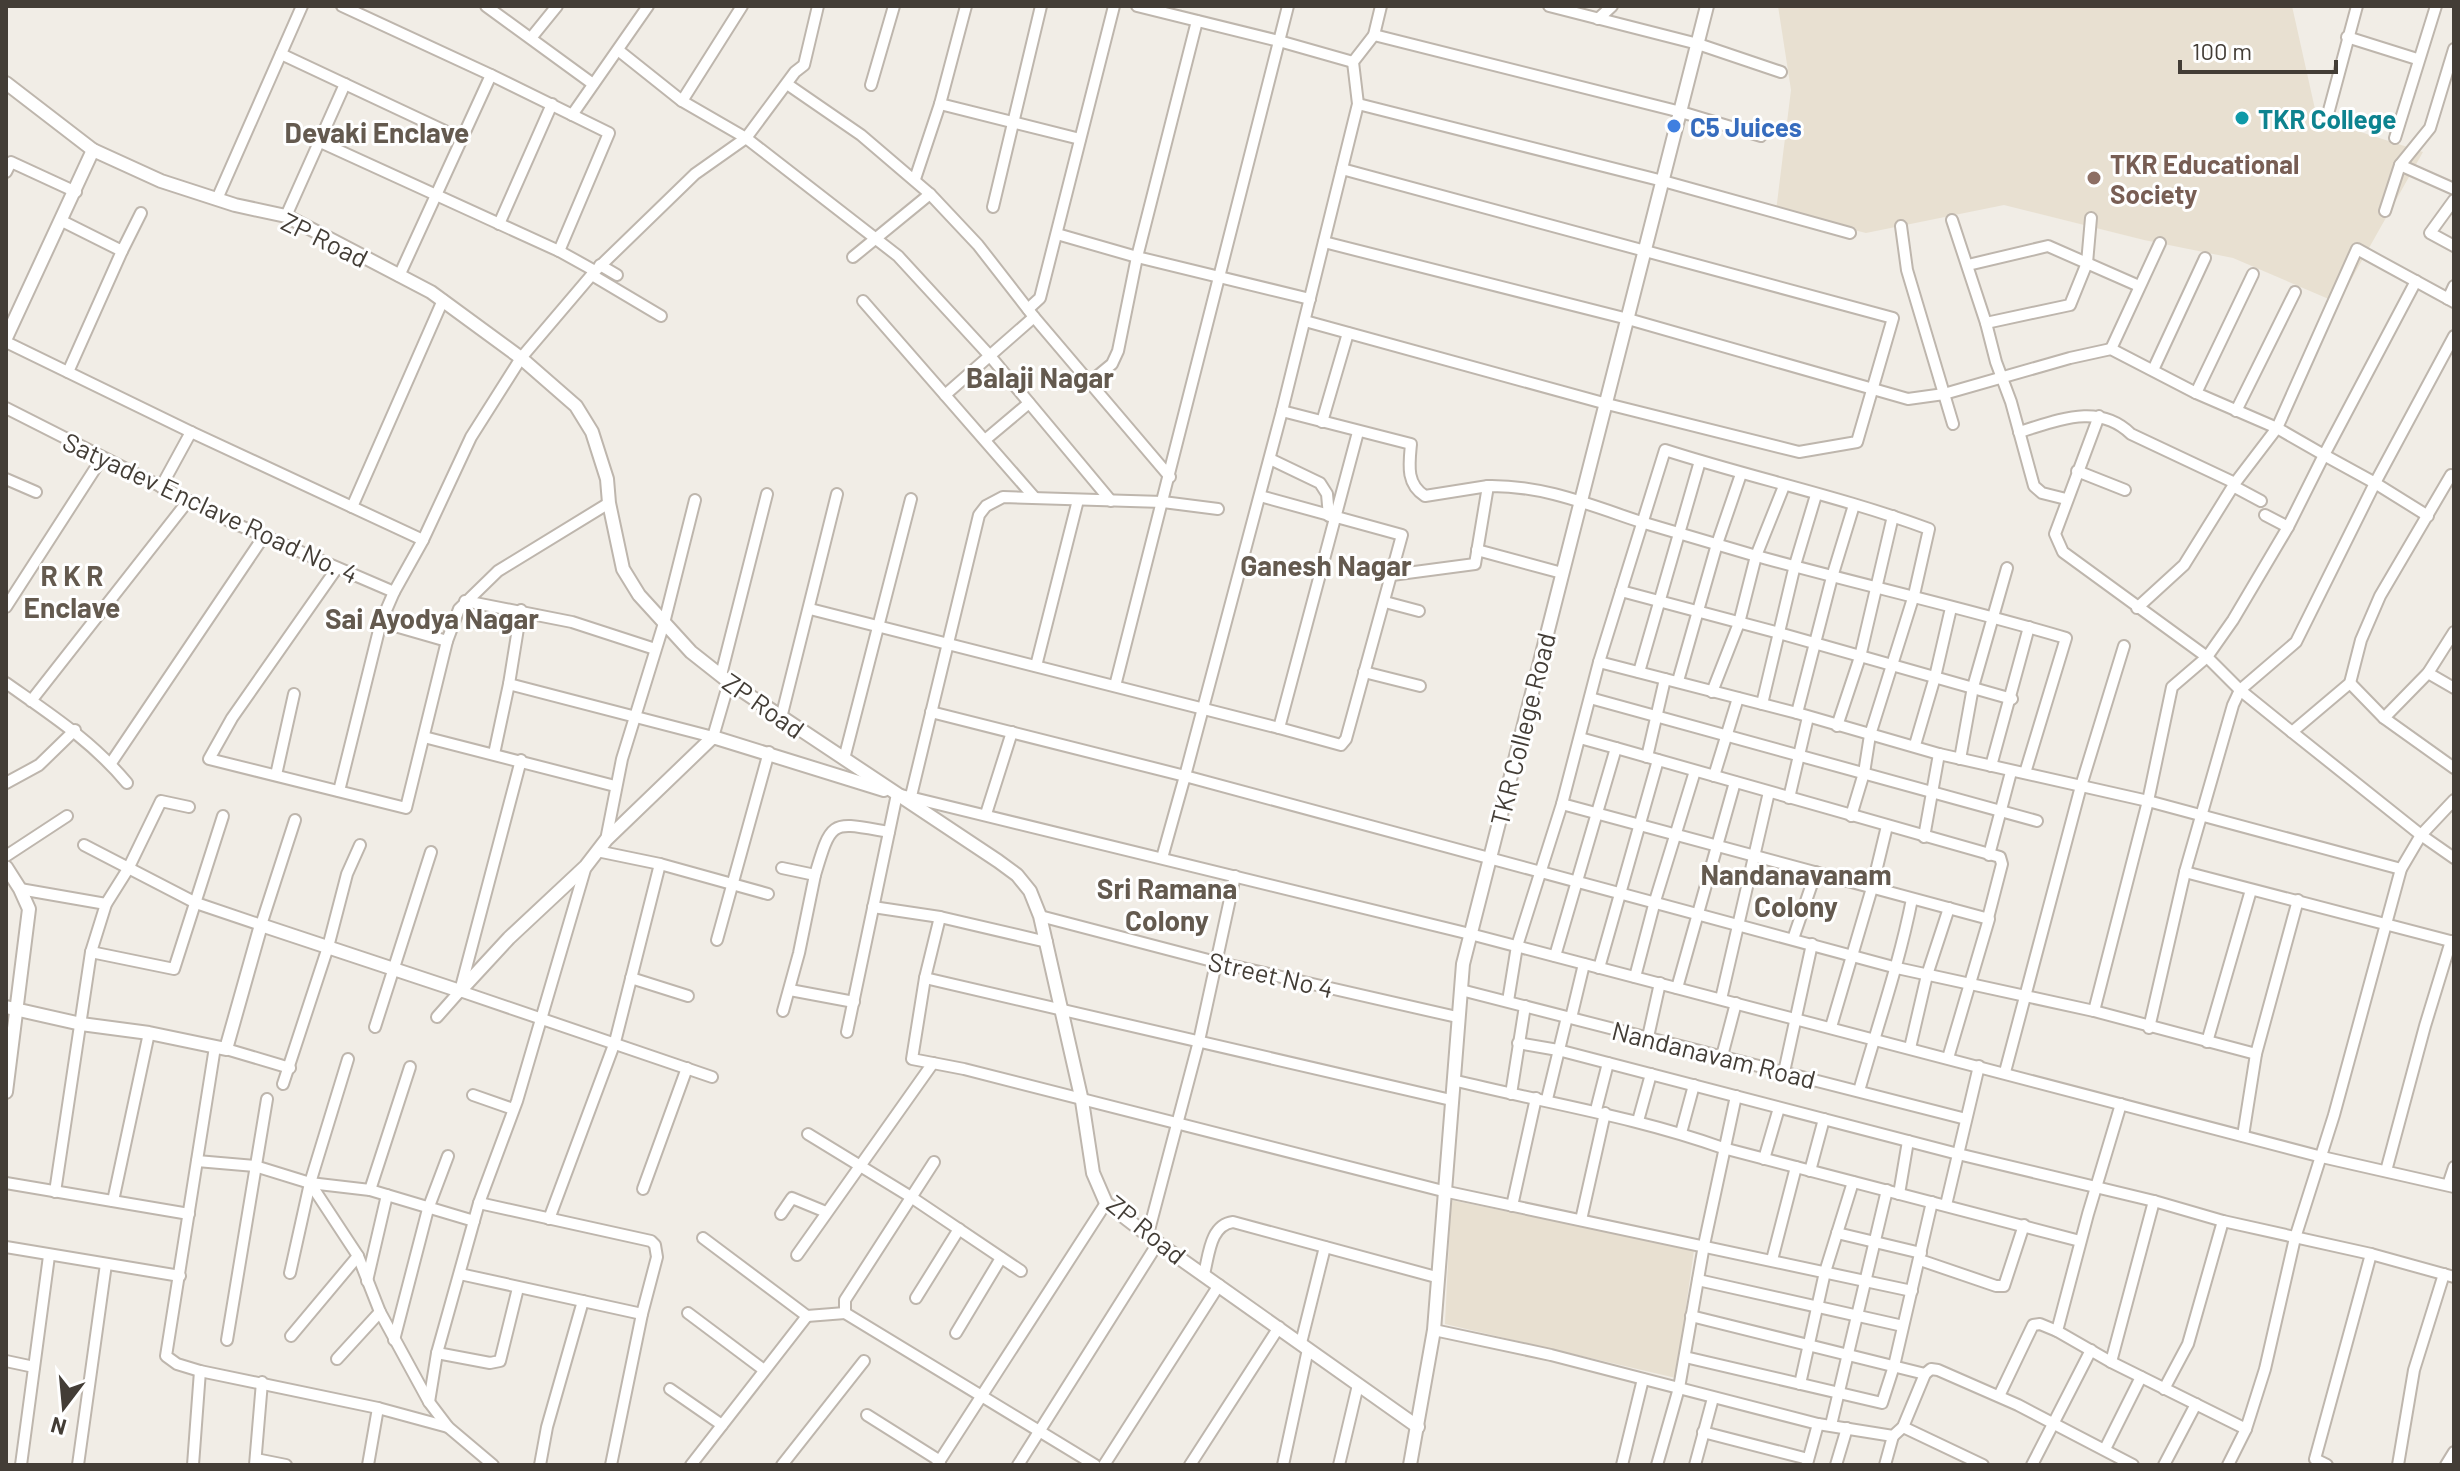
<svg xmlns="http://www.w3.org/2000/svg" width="2460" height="1471" font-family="Barlow,sans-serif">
<rect width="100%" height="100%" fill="#f1ede6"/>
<g fill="#e8e0d1">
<path d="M1778 6H2292L2317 118 2423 152 2338 303 2233 258 2144 240 2004 205 1866 233 1776 211 1791 90Z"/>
<path d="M1451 1200 1694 1250 1676 1378 1445 1324Z"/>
</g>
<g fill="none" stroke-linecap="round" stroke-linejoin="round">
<defs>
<g id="minor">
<path d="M342 6 491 75 609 133 559 251"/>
<path d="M486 6 593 84"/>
<path d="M1137 6 1279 41 1353 62"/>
<path d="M1549 6 1698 44 1781 72"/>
<path d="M1598 19 1612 6"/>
<path d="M1374 35 1681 112 1761 136"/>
<path d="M2347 37 2417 59"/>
<path d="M531 38 557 6"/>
<path d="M618 50 682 101 746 138 898 256 990 356 1111 501"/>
<path d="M281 54 462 139"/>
<path d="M787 84 861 135 930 194 978 245 1034 317 1170 477"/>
<path d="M871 85 894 6"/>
<path d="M682 101 742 6"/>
<path d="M940 104 1080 139"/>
<path d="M1358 104 1663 181 1850 233"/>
<path d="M2328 114 2357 6"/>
<path d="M572 115 648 6"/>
<path d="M2395 138 2436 6"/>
<path d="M318 141 559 251 595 271"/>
<path d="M2400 165 2454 189"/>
<path d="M6 172 11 162 76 192"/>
<path d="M915 179 940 104 966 6"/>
<path d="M217 199 302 6"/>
<path d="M2454 200 2430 233 2454 246"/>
<path d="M993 207 1041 6"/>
<path d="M2385 211 2400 165 2430 128 2454 49"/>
<path d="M286 216 345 84"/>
<path d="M1952 220 1986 323 1996 362 2011 402 2034 486 2042 493 2066 499"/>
<path d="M62 221 122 251 141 213"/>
<path d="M499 224 552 104"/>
<path d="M1901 226 1907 270 1953 424"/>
<path d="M1057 234 1137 257 1310 299"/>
<path d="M1324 242 1628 319 1908 399 1944 394 2070 358 2111 349 2196 393 2277 428 2324 455 2288 527 2233 620 2207 657 2172 687 2148 801 2094 1011"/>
<path d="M853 257 930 194"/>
<path d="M600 265 617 275"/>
<path d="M1968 265 2048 246 2139 286"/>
<path d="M592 275 661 316"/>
<path d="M399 276 491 75"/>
<path d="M2416 281 2324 455 2375 483 2428 516"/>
<path d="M2448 299 2454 286"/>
<path d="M863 301 1035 498"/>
<path d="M1028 309 1040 298 1114 6"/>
<path d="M1305 321 1607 404 1799 452 1857 442 1893 318 1342 169"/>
<path d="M1986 323 2070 305 2087 263 2091 218"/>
<path d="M6 342 191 432 423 540"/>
<path d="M2111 349 2160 243"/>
<path d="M2153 370 2205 258"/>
<path d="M68 372 122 251"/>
<path d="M1089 383 1112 364 1118 351 1137 257 1197 21"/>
<path d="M2196 393 2253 274"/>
<path d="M945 395 1034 317"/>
<path d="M6 408 229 521 394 592 423 540 471 437 521 358 595 271 695 174 746 138 795 72 804 65 818 6"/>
<path d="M1282 411 1411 444C1409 465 1406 484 1425 496L1488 486"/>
<path d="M2236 411 2295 292"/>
<path d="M2099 416 2055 534 2063 552 2207 657 2240 690 2292 732"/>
<path d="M1322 422 1348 333"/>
<path d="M2019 432C2057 421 2098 402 2131 434L2235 483"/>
<path d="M985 440 1029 403"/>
<path d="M1270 459 1320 483 1327 494 1329 516"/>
<path d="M2077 471 2125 490"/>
<path d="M2454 476 2451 475 2380 596 2361 640 2350 683 2292 732 2421 835 2454 858"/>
<path d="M6 479 36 492"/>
<path d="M2233 486 2261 501"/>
<path d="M161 487 191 432"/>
<path d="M1260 496 1402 535 1346 739 1341 745 1279 728 1358 432"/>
<path d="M352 507 443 300"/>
<path d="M2265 515 2288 527"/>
<path d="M1477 550 1562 573"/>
<path d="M337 568 232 718 209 759 406 808 447 641 459 609 498 571 609 503"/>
<path d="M1392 575 1475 564 1488 486C1543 485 1590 505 1641 522 1678 533 1716 544 1753 555 1857 584 1962 607 2066 638L2025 773"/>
<path d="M1621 591 1779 633 2012 699"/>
<path d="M465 601 572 622 655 649"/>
<path d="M1385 602 1419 611"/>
<path d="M6 607 102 458"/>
<path d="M2137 608 2184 565 2235 483 2277 428 2357 249 2454 302"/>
<path d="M810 609 1279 728"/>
<path d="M521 610 509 684 713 737 729 682"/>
<path d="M381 622 447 641"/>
<path d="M1599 662 1797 713 1939 754 2148 801 2401 869"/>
<path d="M1036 666 1078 500"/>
<path d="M1364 672 1420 686"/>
<path d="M1639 672 1700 461"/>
<path d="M2428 673 2454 688"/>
<path d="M721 675 767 494"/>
<path d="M1678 681 1717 544 1741 474"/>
<path d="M6 683C50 714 92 741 127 783"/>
<path d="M2350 683 2384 718 2454 768"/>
<path d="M1115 686 1288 6"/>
<path d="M1712 692 1739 623 1756 556 1784 486"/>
<path d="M1590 698 2037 821"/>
<path d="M31 701 188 501"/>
<path d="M1762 704 1795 565 1816 495"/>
<path d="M931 712 1185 776 1282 411 1358 104 1353 62 1374 35 1381 6"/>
<path d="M1797 713 1832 577 1854 505"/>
<path d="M781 718 837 494"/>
<path d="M2384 718 2428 673 2454 632"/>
<path d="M1837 726 1860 657 1893 516"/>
<path d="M424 737 615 786"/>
<path d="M1915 745 1935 677 1951 608"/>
<path d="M1616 748 2000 857 2002 864 1988 918"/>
<path d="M494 754 509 684"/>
<path d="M1647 757 1665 679"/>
<path d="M844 759 911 499"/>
<path d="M1960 759 1973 687 2007 568"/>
<path d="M111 763 264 536"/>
<path d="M1991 766 2029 627"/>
<path d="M276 775 294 694"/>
<path d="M1714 776 1738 698"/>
<path d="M6 783 39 765 75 730"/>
<path d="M339 791 381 622 394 592"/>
<path d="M911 796 979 515 986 506 1003 497 1163 502 1218 509"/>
<path d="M1789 798 1808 717"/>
<path d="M1562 804 1989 919 1948 1058"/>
<path d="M986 814 1012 732"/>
<path d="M1924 837 1939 754"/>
<path d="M606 840 622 759 664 623 695 500"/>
<path d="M84 845 196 903 261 925 295 820"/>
<path d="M597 851 660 864 768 894"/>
<path d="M1989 855 2011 772"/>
<path d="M6 856 67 816"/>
<path d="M1162 858 1185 776 1897 968 2094 1011 2256 1054"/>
<path d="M782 868 815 875 799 953 783 1011"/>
<path d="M2185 872 2454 942"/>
<path d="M815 875C832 818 831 822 889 832"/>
<path d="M20 889 106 904"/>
<path d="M873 907 940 917"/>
<path d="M1040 916 1216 962 1457 1017"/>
<path d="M1793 939 1816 872"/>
<path d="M717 940 769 752"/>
<path d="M1047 942 940 917 925 978 912 1059 964 1069 1443 1191 1912 1291"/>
<path d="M91 952 174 969 223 816"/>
<path d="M1555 956 1616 748 1580 738"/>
<path d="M1599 968 1658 760"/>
<path d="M1635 977 1655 901 1695 771"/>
<path d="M631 978 688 996"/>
<path d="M925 978 1451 1100"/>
<path d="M1677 988 1735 782"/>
<path d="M790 990 854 1002"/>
<path d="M1461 990 1966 1119"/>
<path d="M460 991 712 1077"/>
<path d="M1721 999 1769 792"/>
<path d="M1508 1001 1517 946 1562 804 1599 662 1665 450C1752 478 1843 497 1929 529L1914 595 1870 735 1864 773 1851 816"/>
<path d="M437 1017 460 991 521 760"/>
<path d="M1571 1018 1584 964"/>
<path d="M375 1027 431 852"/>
<path d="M1831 1027 1872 888 1887 826"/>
<path d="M2149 1028 2185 872 2233 705 2240 690 2296 642 2375 483 2454 336"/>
<path d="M847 1032 897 794 1470 934 2322 1157 2454 1187"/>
<path d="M1648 1037 1660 983"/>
<path d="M2207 1042 2251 890"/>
<path d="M1518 1043 1558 1050 1958 1154 2154 1201 2223 1221 2371 1254 2454 1277"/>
<path d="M215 1047 166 1356 177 1364 200 1371 378 1408 448 1427"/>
<path d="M1910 1048 1927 975 1949 908"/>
<path d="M226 1049 290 1068"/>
<path d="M1722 1056 1736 1003"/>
<path d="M1784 1072 1812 944"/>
<path d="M2005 1072 2081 786 2124 646"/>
<path d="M1453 1080C1545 1103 1633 1116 1723 1148L2080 1241"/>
<path d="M283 1084 328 947 347 874 360 845"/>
<path d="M1859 1091C1877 1027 1899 965 1912 899"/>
<path d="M1511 1094 1525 1006"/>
<path d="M473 1095 513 1109"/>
<path d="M1547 1099 1567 1017"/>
<path d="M2121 1104 2088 1214 2057 1331 2111 1362 2246 1429"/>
<path d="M1596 1110 1608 1063"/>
<path d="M1638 1121 1651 1074"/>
<path d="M1681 1133 1694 1085"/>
<path d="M808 1134 911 1197 1021 1271"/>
<path d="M2243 1136 2256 1054 2298 900"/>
<path d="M1764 1159 1779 1108"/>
<path d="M197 1161 255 1166 310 1183 370 1190 474 1221"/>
<path d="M934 1162 845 1300V1313L1095 1465"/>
<path d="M1810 1171 1824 1119"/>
<path d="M2386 1171 2425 1026 2451 941"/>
<path d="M6 1183 189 1214"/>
<path d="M310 1183 358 1256 380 1312 429 1402 448 1427 493 1465"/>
<path d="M2448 1185 2454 1167"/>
<path d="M643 1189 687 1068"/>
<path d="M370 1190 410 1067"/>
<path d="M55 1192 91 952 106 904 128 869 161 801 189 807"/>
<path d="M1899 1194 1908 1141"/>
<path d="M113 1201 149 1033"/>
<path d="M479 1203 517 1101 586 866"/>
<path d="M1946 1205 1979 1066"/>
<path d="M1512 1206 1536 1098"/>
<path d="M781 1214 792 1198 826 1212"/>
<path d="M549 1219 615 1042 660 864"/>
<path d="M1581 1220 1605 1113"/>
<path d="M1837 1233 1921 1253"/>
<path d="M1148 1234 1199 1041 1235 876"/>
<path d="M6 1247 180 1276"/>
<path d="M797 1255 933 1063"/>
<path d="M1772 1260 1796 1167"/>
<path d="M1920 1260 1996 1286H2004L2024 1225"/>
<path d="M290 1273 310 1183 348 1059"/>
<path d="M460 1274 642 1314"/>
<path d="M1204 1274C1209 1255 1210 1225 1233 1222L1436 1277"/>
<path d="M1698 1280 1903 1326"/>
<path d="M367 1281 387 1195"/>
<path d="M916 1298 959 1229"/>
<path d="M688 1313 764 1370"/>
<path d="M807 1316 845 1313"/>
<path d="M1691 1316 1925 1374"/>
<path d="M1434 1330 1551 1355 1818 1424 1893 1436 1903 1427 1925 1374 1931 1369 1938 1370 2018 1405 2133 1465"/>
<path d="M956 1333 1001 1258"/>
<path d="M291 1336 358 1256"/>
<path d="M227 1340 267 1099"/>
<path d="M394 1340 428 1209 448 1156"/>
<path d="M1301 1343 1325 1247"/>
<path d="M437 1353 490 1363 500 1361 518 1288"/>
<path d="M1685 1357 1882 1403 1894 1366 1932 1202"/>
<path d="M337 1359 380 1312"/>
<path d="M6 1361 34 1367"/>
<path d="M2111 1362 2154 1201"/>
<path d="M1800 1384 1825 1272 1853 1182"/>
<path d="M670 1389 722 1425"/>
<path d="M2164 1389 2188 1344 2223 1221"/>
<path d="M1999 1396 2033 1325 2040 1324 2057 1331"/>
<path d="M429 1402 437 1353 479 1203 651 1241 655 1245 657 1257 642 1314 611 1465"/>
<path d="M867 1415 940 1461"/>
<path d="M1831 1425 1887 1190"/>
<path d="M1903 1427 1983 1465"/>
<path d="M1703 1432 1808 1459"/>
<path d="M2105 1449 2141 1377"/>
<path d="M256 1459 286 1465"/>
<path d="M1807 1464 1818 1424"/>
<path d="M21 1465 49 1256"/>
<path d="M78 1465 106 1264"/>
<path d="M193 1465 200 1371"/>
<path d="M255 1465 262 1382"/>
<path d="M368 1465 378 1408"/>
<path d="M540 1465 547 1427 583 1301"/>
<path d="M691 1465 807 1316 703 1238"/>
<path d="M782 1465 864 1361"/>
<path d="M937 1465 1106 1203"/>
<path d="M1018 1465 1158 1243"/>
<path d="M1104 1465 1219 1285"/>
<path d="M1190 1465 1279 1327"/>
<path d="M1283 1465 1308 1349"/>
<path d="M1339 1465 1358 1385"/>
<path d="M1622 1465 1643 1379"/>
<path d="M1657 1465 1679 1388 1704 1245 1736 1096"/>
<path d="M1695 1465 1713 1398"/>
<path d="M1836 1465 1847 1428"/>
<path d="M1885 1465 1893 1436"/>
<path d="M2032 1465 2091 1350"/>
<path d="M2164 1465 2196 1404"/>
<path d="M2228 1465 2246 1429 2265 1369 2295 1238 2334 1115 2401 869 2421 835 2454 800"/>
<path d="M2327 1465 2315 1459 2371 1254"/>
<path d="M2398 1465 2414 1370 2444 1274"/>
<path d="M2446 1465 2454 1452"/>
</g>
<g id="tertiary">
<path d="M6 83 93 150 161 181 235 205 286 216 431 292 521 358 576 406 592 432 607 479 609 503 623 569 639 595 691 652 729 682 998 861 1017 875 1030 891 1040 916 1082 1101 1093 1173 1106 1203 1158 1243 1418 1427"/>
<path d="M6 338 93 150"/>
<path d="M6 867 20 889 29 909 6 1092"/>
<path d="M6 1007 81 1024 149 1033 226 1049 261 925 460 991 509 938 586 866 606 840 713 737 884 790"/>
<path d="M1410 1465 1434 1330 1463 964 1707 6"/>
</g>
</defs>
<use href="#minor" stroke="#beb6ad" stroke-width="14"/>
<use href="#tertiary" stroke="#beb6ad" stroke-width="16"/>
<use href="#minor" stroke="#fff" stroke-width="10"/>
<use href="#tertiary" stroke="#fff" stroke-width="12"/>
</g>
<circle fill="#0f9aa8" stroke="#fff" stroke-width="3" cx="2242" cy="118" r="8"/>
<circle fill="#3f7fe0" stroke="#fff" stroke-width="3" cx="1674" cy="126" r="8"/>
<circle fill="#8d6e63" stroke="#fff" stroke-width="3" cx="2094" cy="178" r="8"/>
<g text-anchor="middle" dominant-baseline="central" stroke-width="6" stroke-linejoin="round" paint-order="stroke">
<g font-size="26" font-weight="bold" fill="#0d838f" stroke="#fff" text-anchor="start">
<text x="2258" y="118">TKR College</text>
</g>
<g font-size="26" font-weight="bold" fill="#366cbe" stroke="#fff" text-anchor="start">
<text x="1690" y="126">C5 Juices</text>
</g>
<g font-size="26" font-weight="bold" fill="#785e54" stroke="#fff" text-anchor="start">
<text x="2110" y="163">TKR Educational<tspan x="2110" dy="30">Society</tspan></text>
</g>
<g font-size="26" fill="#433d36" stroke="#fff">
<text transform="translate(325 239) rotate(26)">ZP Road</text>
<text transform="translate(211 507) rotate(25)">Satyadev Enclave Road No. 4</text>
<text transform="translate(764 705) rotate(35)">ZP Road</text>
<text transform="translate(1522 729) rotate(-76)">TKR College Road</text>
<text transform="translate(1271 974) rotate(13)">Street No 4</text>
<text transform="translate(1714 1054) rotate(14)">Nandanavam Road</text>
<text transform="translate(1147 1229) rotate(39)">ZP Road</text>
</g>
<g font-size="28" font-weight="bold" fill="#645a4f" stroke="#fff">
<text x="377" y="132">Devaki Enclave</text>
<text x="1040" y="377">Balaji Nagar</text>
<text x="1326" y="565">Ganesh Nagar</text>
<text x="72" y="575">R K R<tspan x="72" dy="32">Enclave</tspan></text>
<text x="432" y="618">Sai Ayodya Nagar</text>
<text x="1796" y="874">Nandanavanam<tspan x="1796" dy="32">Colony</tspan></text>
<text x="1167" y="888">Sri Ramana<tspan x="1167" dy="32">Colony</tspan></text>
</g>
</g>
<rect width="2460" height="1471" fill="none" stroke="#433d36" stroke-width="16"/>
<g transform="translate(64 1407) rotate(196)" stroke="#ffffff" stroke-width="6" paint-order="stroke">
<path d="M0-6L14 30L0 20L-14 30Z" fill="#433d36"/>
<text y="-12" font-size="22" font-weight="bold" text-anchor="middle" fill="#433d36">N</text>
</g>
<path d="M2180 60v12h156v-12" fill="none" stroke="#433d36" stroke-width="4"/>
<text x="2192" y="60" font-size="24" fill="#433d36" stroke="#ffffff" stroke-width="6" paint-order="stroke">100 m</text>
</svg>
